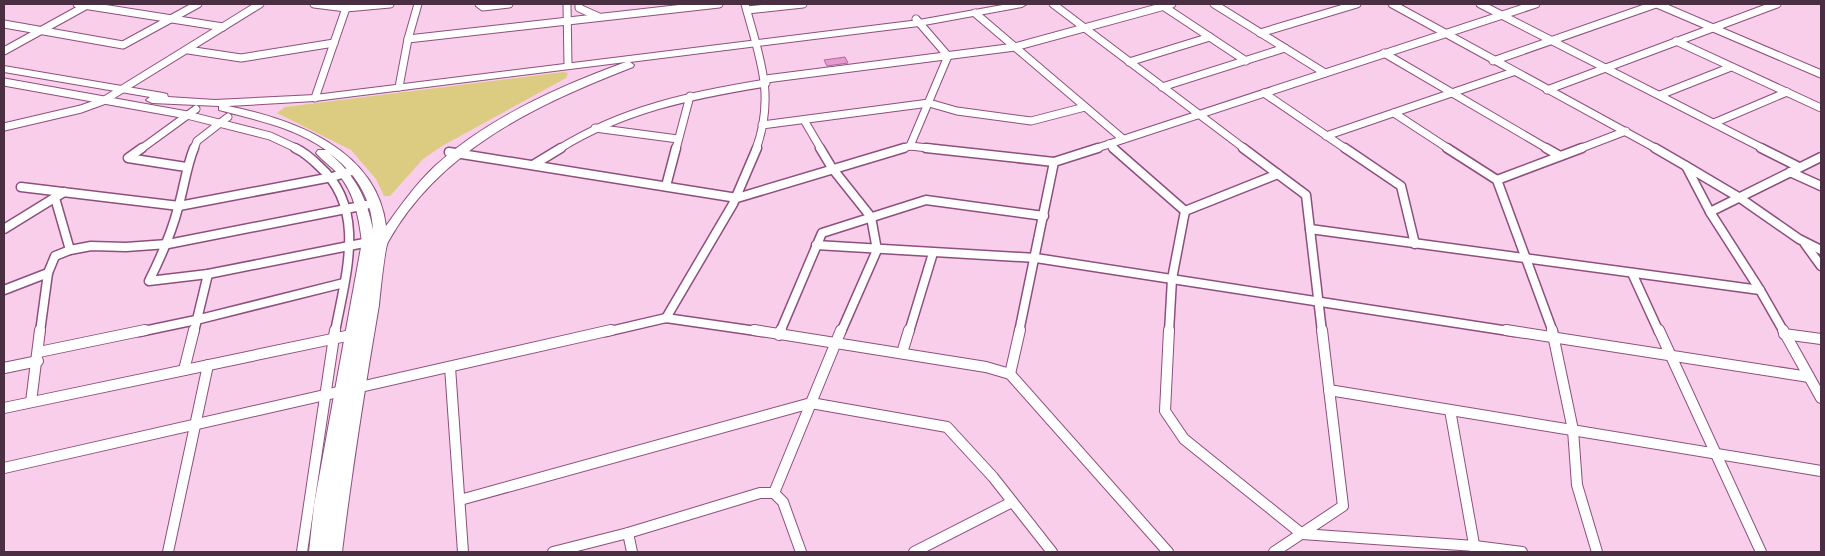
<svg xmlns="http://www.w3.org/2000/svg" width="1825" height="556" font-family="Inter,sans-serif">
<rect width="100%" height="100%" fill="#f9ceeb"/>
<path fill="#dccc81" d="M564 72 568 73 566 78 442 146 423 159 390 196H384L376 179 351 150 277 113 285 107Z"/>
<path fill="#ea98d3" stroke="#ac6c9a" d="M845 57 848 63 827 66 824 60Z"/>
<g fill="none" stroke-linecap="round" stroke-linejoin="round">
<defs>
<g id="minor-far2">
<path d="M77 4 223 27"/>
<path d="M314 4 346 8 315 98"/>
<path d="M479 4 483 7 509 4"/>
<path d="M567 4 568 65"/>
<path d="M579 4V8L599 17"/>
<path d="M745 4C759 56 776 95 756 149"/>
<path d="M1053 4 1245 149"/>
<path d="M1214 4 1325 73"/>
<path d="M1392 4 1657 149"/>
<path d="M1480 4 1764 149"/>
<path d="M1657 4 1821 74"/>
<path d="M1163 6 1246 61"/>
<path d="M346 8 390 4"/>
<path d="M747 10 803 4"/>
<path d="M975 13 1123 139"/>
<path d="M4 24 123 45 198 4"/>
<path d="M1260 33 1357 4"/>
<path d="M408 39 719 4"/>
<path d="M1676 41 1821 108"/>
<path d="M188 50 241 58 334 43"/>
<path d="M4 51 89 4"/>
<path d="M1384 53 1548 149"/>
<path d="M1493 61 1656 4"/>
<path d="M1129 62 1210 37"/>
<path d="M766 79 1015 47 1172 4"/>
<path d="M4 82 187 115 270 136 298 149"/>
<path d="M399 87 408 39 418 4"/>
<path d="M1162 87 1285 48"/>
<path d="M1547 90 1777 4"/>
<path d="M1264 93 1346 149"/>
<path d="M1660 95 1731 67"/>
<path d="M1394 113 1449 149"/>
<path d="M804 120 821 149"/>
<path d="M1714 123 1787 92"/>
<path d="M762 125 929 103 957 111 1031 121 1085 107"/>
<path d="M4 127 81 109 103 101 260 4"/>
<path d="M595 128 678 139"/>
<path d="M1326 136 1513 72"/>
<path d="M1109 144 1115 149"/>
<path d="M910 146 948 56 916 19"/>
<path d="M141 149 196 109"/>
<path d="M194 149 197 141 228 117"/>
<path d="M559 149C623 109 692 95 766 83"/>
<path d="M676 149 690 96"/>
<path d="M900 149 910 146 937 149"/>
<path d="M1094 149 1536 4"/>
<path d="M1579 149 1626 131"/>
</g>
<g id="minor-far1">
<path d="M142 148 128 158 186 167"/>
<path d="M194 148C186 168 184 188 178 208 171 235 161 257 149 281L208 274 369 242"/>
<path d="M295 148C304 152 312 159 319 166 368 209 345 277 335 332"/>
<path d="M820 148 832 168 871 217 877 250 841 332"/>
<path d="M926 148 1054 162 1098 148"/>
<path d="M1113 148 1185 211 1172 279 1169 332"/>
<path d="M1243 148 1306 195 1322 332"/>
<path d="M1345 148 1401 186 1415 244"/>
<path d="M1447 148 1497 180 1553 332"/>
<path d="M1546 148 1560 156"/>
<path d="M1655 148 1686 166 1710 212 1760 290 1784 332"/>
<path d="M1761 148 1799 167"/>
<path d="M449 152 737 198 904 148"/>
<path d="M533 165 561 148"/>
<path d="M1686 166 1740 198 1799 239 1821 250"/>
<path d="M1790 172 1821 186"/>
<path d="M1497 180 1582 148"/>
<path d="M666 186 676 148"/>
<path d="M21 187 179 206 332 177 355 170"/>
<path d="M55 198 70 250"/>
<path d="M1185 211 1278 174"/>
<path d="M1710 212 1821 157"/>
<path d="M4 229 64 192"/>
<path d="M1310 229 1760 290"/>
<path d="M1805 244 1821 266"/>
<path d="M816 245 1036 258 1515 332"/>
<path d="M1632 273 1659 332"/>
<path d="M4 290 48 273 55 256 70 250 91 246 126 247 168 244 366 205"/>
<path d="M666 318 733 204 757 148"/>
<path d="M40 332 48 273"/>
<path d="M139 332 196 320 344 283"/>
<path d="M194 332 208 274"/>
<path d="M606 332 666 318 763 332"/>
<path d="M780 332 822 233 926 200 1044 216"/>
<path d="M909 332 933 253"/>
<path d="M1019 332 1054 162"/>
</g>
<g id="minor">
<path d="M754 330 986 367 1010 374 1168 552"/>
<path d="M1169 330 1165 411 1184 439 1302 534 1475 546 1522 552"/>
<path d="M1506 330 1809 377"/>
<path d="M1552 330 1573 430 1577 485 1597 552"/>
<path d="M1659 330 1761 552"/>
<path d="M1783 330 1821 398"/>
<path d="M1784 334 1821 339"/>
<path d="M779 335 781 330"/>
<path d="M39 352 145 330"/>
<path d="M902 353 909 330"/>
<path d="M450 367 463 552"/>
<path d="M4 368 38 361"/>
<path d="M184 370 194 330"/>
<path d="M1010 374 1020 330"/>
<path d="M1329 390 1821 471"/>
<path d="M31 402 40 330"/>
<path d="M4 408 356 334"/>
<path d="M1450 410 1475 550"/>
<path d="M4 468 611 330"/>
<path d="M774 493 841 330"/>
<path d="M460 500 811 403 947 427 993 477 1052 552"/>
<path d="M628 533 632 552"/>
<path d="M168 552 208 365"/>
<path d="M302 552 335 330"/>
<path d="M553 552 628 533 760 493H774L783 502 801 552"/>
<path d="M914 552 1012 502"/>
<path d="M1274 552 1343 506 1322 330"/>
</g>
<path id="primary" d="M1008 4H1027L1022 7 919 26 630 62 634 65 633 67C538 104 440 149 388 242 385 247 380 295 379 305 365 387 352 469 342 552H309L314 505 362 242C359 219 355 194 339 175 332 167 323 161 316 153L318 150H326C294 127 256 120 219 110V106L152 103 146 100 150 97 4 72V66L163 93 167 94 168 97 215 100 315 95 919 20ZM626 62C559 86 488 118 435 166 416 184 401 205 386 226 377 149 293 119 228 106L315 101ZM329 153C354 171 372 198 373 230 367 197 354 174 329 153Z"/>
</defs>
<use href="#minor-far2" stroke="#8d4f7d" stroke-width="9"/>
<use href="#minor-far1" stroke="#8d4f7d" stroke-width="11"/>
<use href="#minor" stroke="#8d4f7d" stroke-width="12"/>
<use href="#primary" stroke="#8d4f7d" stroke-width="2"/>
<use href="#minor-far2" stroke="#fff" stroke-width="7"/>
<use href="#minor-far1" stroke="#fff" stroke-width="8"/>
<use href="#minor" stroke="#fff" stroke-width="10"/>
<use href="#primary" fill="#fff" fill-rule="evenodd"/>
</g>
<rect width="1825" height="556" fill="none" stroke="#4a2e42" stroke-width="10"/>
</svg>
